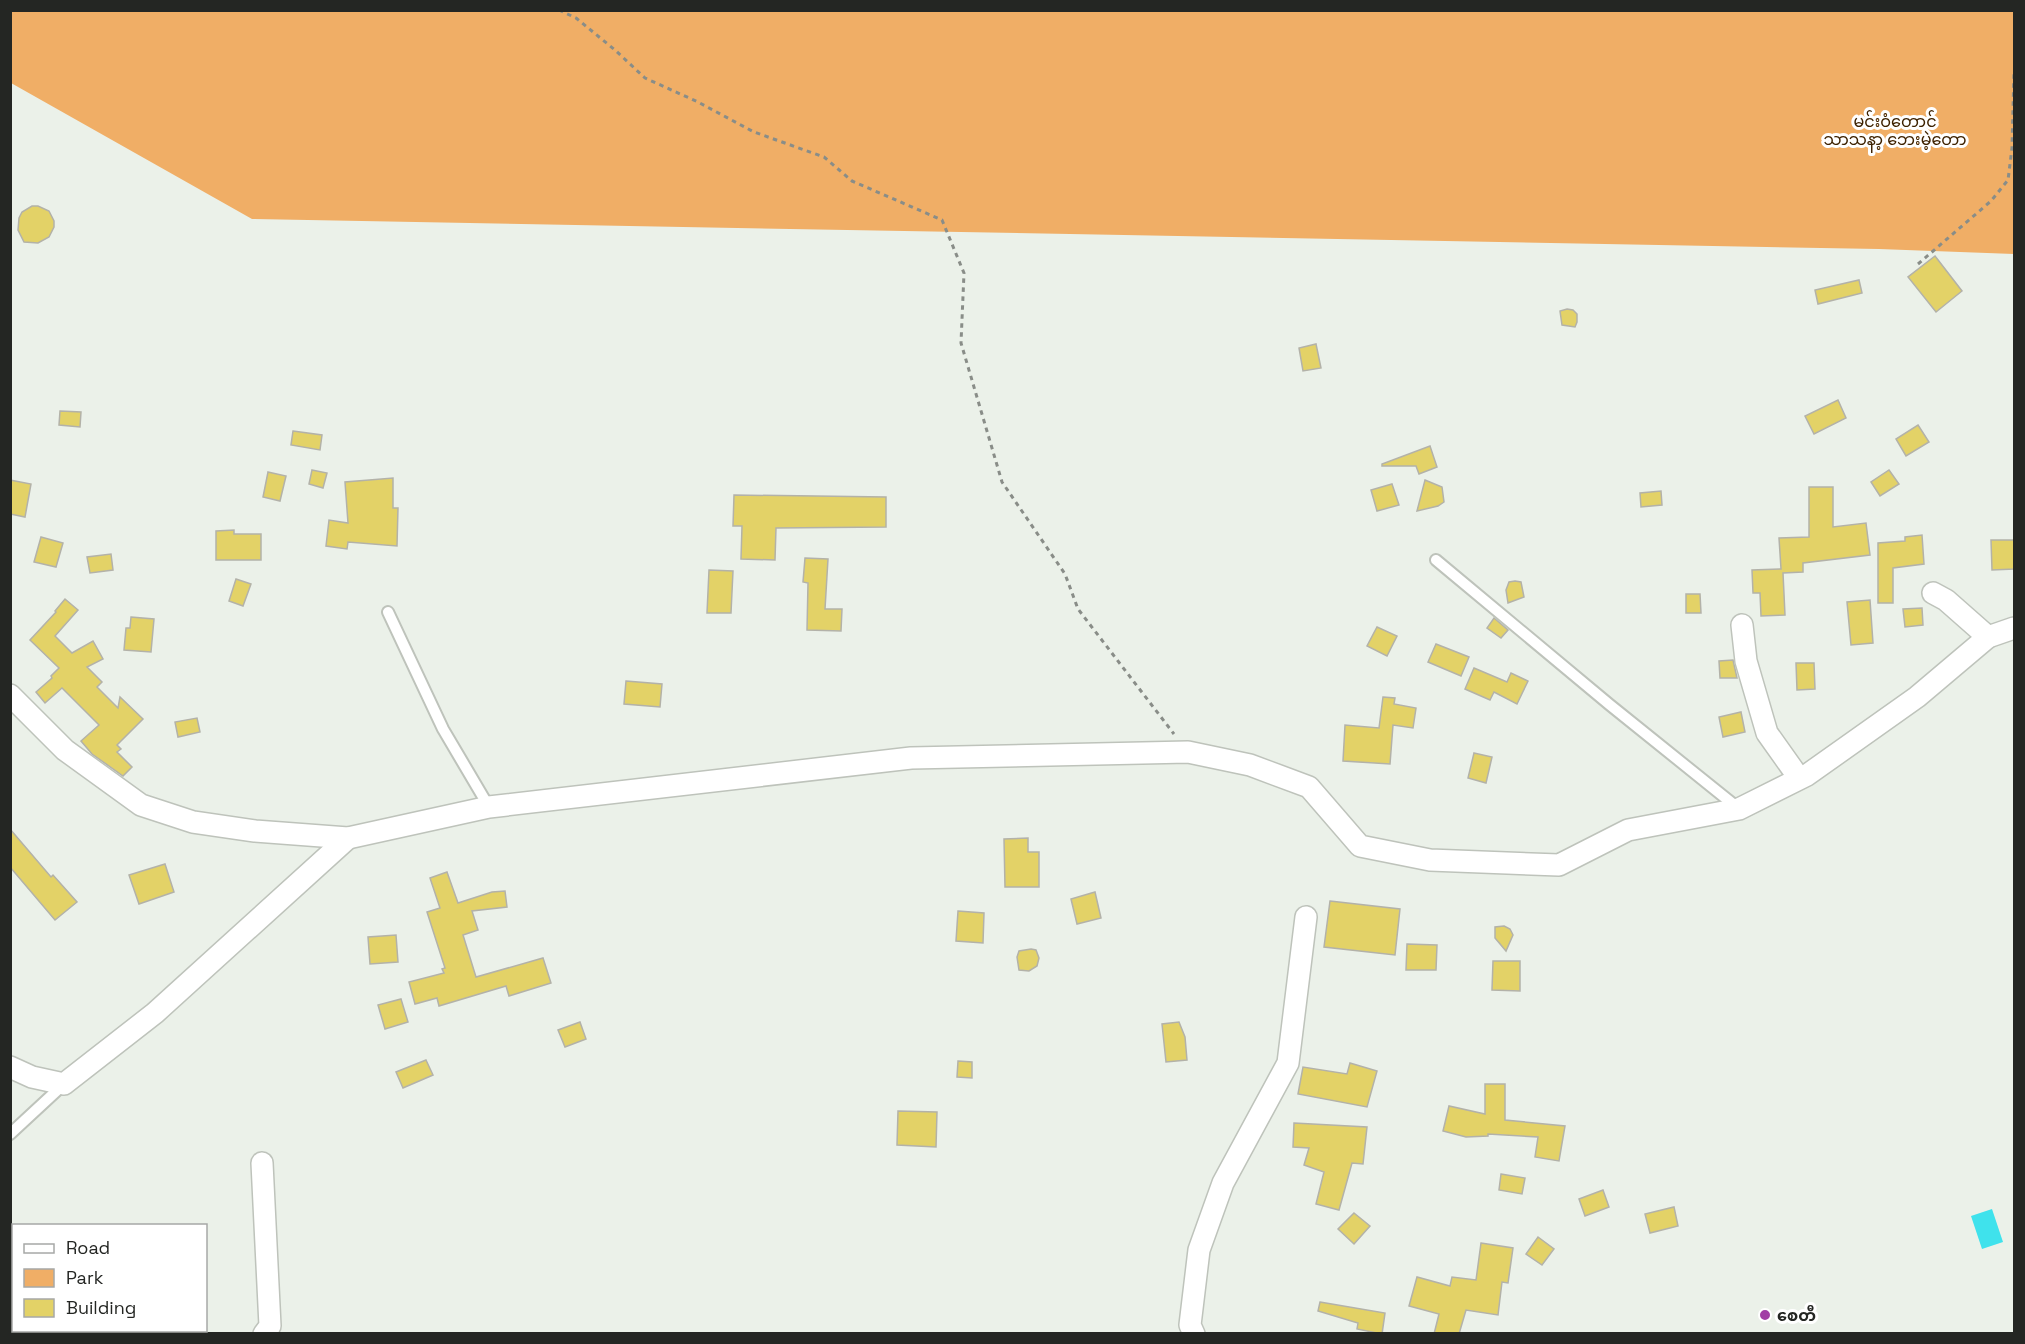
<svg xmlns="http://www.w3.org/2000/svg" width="2025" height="1344" font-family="'Space Grotesk','Noto Sans Myanmar',sans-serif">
<rect width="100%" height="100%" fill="#ebf1e9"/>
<path fill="#f0ae66" d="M11 10 2014 11V254L1879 249 252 219 11 83Z"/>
<path fill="#3fe2ec" d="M1992 1209 2003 1242 1982 1249 1971 1216Z"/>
<g fill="#e3d267" stroke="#b3b2a9" stroke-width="1.5">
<path d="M32 206H38L49 211 54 221V227L49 237 38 243 24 242 18 230 19 218 22 212Z"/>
<path d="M1935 256 1962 291 1936 312 1908 277Z"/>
<path d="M1859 280 1862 293 1818 304 1815 290Z"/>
<path d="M1567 309 1573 310 1577 314V322L1575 327 1562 325 1560 311Z"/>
<path d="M1316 344 1321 368 1303 371 1299 348Z"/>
<path d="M1838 400 1846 418 1814 434 1805 416Z"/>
<path d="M60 411 81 412 80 427 59 425Z"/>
<path d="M1918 425 1929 442 1906 456 1896 439Z"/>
<path d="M293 431 322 435 320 450 291 445Z"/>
<path d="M1430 446 1437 467 1419 474 1416 466H1382V464Z"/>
<path d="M312 470 327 473 323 488 309 484Z"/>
<path d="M1889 470 1899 484 1880 496 1871 482Z"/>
<path d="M268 472 286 476 280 501 263 497Z"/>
<path d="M393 478V508H398L397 546 348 542 347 549 326 546 329 520 348 523 345 482Z"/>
<path d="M10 480 31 484 25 517 10 514Z"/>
<path d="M1425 480 1442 487 1444 502 1438 506 1417 511Z"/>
<path d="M1392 484 1399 505 1377 511 1371 490Z"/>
<path d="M1809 487H1833V527L1866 523 1870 555 1803 563V572L1783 573 1785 615 1761 616 1760 593H1753L1752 570 1781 569 1779 538 1809 537Z"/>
<path d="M1661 491 1662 505 1641 507 1640 493Z"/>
<path d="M734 495 886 497V527L776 528 775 560 741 559 742 526H733Z"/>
<path d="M234 530V534H261V560H216V531Z"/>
<path d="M1922 535 1924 564 1893 568V603H1878V543L1905 541V537Z"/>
<path d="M41 537 63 543 56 567 34 562Z"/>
<path d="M1991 540H2014V569L1992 570Z"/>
<path d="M111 554 113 570 90 573 87 557Z"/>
<path d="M805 558 828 559 825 609H842L841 631 807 630 808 583 803 582Z"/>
<path d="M709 570 733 571 731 613H707Z"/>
<path d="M236 579 251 584 243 606 229 601Z"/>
<path d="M1515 581 1521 582 1524 597 1508 603 1506 590 1509 582Z"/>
<path d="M1686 594H1700L1701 613H1686Z"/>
<path d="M65 599 78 610 55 636 72 653 93 641 103 659 87 667 102 682 97 687 118 708 120 697 143 719 117 745 121 749 117 752 132 767 123 776 92 754 81 741 99 725 62 688 45 703 36 692 52 678 51 676 59 668 30 640 56 612 55 611Z"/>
<path d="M1870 600 1873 643 1851 645 1847 602Z"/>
<path d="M1922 608 1923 625 1905 627 1903 609Z"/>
<path d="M131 617 154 619 151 652 124 650 126 628H130Z"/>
<path d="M1494 618 1508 630 1501 638 1487 628Z"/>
<path d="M1377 627 1397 636 1387 656 1367 646Z"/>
<path d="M1436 644 1469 657 1461 676 1428 662Z"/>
<path d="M1733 660 1737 678H1720L1719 661Z"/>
<path d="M1796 663H1814L1815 689 1797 690Z"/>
<path d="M1474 668 1507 682 1511 673 1528 681 1517 704 1494 692 1490 700 1465 689Z"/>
<path d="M626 681 662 684 660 707 624 704Z"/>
<path d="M1383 697 1395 698 1394 704 1416 708 1413 728 1393 725 1390 764 1343 761 1345 725 1379 728Z"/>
<path d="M1741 712 1745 732 1723 737 1719 717Z"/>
<path d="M197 718 200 732 178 737 175 722Z"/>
<path d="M1474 753 1492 757 1486 783 1468 778Z"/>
<path d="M10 829 51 877 53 875 77 902 55 920 10 867Z"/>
<path d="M1028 838V852H1039V887H1005L1004 839Z"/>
<path d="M165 864 174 892 139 904 129 875Z"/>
<path d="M447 872 458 903 492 892 505 891 507 907 472 911 478 930 463 935 476 977 543 958 551 983 509 996 506 986 439 1006 437 998 415 1004 409 982 444 973 442 969 445 968 427 912 440 908 430 878Z"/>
<path d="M1095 892 1101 918 1077 924 1071 899Z"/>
<path d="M1330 901 1400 909 1395 955 1324 947Z"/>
<path d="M958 911 984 913 983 943 956 941Z"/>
<path d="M1504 926 1510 929 1513 935 1506 951 1495 938V927Z"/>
<path d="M396 935 398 962 370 964 368 937Z"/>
<path d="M1407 944 1437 945 1436 970H1406Z"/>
<path d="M1031 949 1036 950 1039 958 1037 966 1029 971 1019 970 1017 957 1019 951Z"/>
<path d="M1493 961H1520V991L1492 990Z"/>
<path d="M401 999 408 1022 385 1029 378 1005Z"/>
<path d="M580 1022 586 1039 565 1047 558 1030Z"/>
<path d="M1179 1022 1185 1037 1187 1060 1166 1062 1162 1024Z"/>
<path d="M426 1060 433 1075 403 1088 396 1072Z"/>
<path d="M958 1061 972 1062V1078L957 1077Z"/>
<path d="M1350 1063 1377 1071 1367 1107 1298 1094 1303 1067 1347 1074Z"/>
<path d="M1485 1084H1505V1120L1565 1126 1559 1161 1535 1157 1538 1137 1488 1134V1136L1466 1137 1443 1131 1449 1106 1485 1114Z"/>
<path d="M898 1111 937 1112 936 1147 897 1145Z"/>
<path d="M1294 1123 1367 1127 1363 1164 1352 1163 1339 1210 1316 1204 1324 1172 1304 1165 1309 1148 1293 1147Z"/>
<path d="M1501 1174 1525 1178 1522 1194 1499 1190Z"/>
<path d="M1603 1190 1609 1207 1585 1216 1579 1199Z"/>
<path d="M1674 1207 1678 1226 1650 1233 1645 1214Z"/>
<path d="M1354 1213 1370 1226 1354 1244 1338 1229Z"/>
<path d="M1538 1237 1554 1249 1542 1265 1526 1254Z"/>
<path d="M1481 1243 1513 1248 1508 1283 1502 1282 1498 1315 1466 1310 1459 1334H1434L1439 1314 1409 1306 1417 1277 1450 1286 1452 1277 1476 1280Z"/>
<path d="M1320 1302 1385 1313 1382 1334 1357 1329 1358 1323 1318 1311Z"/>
</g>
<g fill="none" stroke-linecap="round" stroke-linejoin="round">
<defs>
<g id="service">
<path d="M1436 560 1610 705 1738 808"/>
<path d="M388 612 443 729 489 807"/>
<path d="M10 1134 64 1084"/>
</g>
<g id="minor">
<path d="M1933 593 1946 600 1988 637"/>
<path d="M1742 625 1746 661 1767 733 1799 778"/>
<path d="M10 695 65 750 141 805 193 822 255 831 348 838 489 807 911 758 1188 752 1250 765 1309 787 1360 846 1430 860 1559 865 1628 830 1739 809 1807 775 1917 697 1988 637 2014 628"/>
<path d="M10 1067 32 1077 64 1084 155 1013 348 838"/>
<path d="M262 1163 270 1326 264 1334"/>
<path d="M1194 1334 1190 1325 1199 1250 1223 1183 1288 1063 1306 917"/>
</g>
</defs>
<use href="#service" stroke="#bec3bb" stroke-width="14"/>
<use href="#minor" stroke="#bec3bb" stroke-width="24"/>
<g stroke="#898d88" stroke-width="3" stroke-dasharray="4.5 4.5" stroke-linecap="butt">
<path d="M559 10 576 18 615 50 645 78 698 102 754 132 824 157 852 181 942 220 964 273 961 343 1002 482 1065 574 1078 609 1174 734"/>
<path d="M1918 264 1991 201 2008 180 2012 148 2014 71"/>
</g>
<use href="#service" stroke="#fff" stroke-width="10"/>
<use href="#minor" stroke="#fff" stroke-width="21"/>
</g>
<circle fill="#a13ea4" stroke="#fff" stroke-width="2" cx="1765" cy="1315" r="6"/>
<g text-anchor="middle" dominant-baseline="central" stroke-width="6" stroke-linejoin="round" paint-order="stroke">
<g font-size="16" fill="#3e2200" stroke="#fff">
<text x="1895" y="121">မင်းဝံတောင်<tspan x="1895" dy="18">သာသနာ့ ‌ဘေးမဲ့တော</tspan></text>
</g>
<g font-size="16" font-weight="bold" fill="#242623" stroke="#fff" text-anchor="start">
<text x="1777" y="1315">စေတီ</text>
</g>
</g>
<rect width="2025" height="1344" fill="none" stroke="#242623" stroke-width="24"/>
<rect x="12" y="1224" width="195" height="108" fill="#ffffff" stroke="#a7a8a7" stroke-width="1.5"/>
<rect x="24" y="1244" width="30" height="9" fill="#ffffff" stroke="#a7a8a7" stroke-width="1.5"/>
<text x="66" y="1254" font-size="18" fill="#242623">Road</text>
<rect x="24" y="1269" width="30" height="18" fill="#f0ae66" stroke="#a7a8a7" stroke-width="1.5"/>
<text x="66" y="1284" font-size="18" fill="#242623">Park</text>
<rect x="24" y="1299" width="30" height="18" fill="#e3d267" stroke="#a7a8a7" stroke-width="1.5"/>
<text x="66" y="1314" font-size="18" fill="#242623">Building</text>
</svg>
